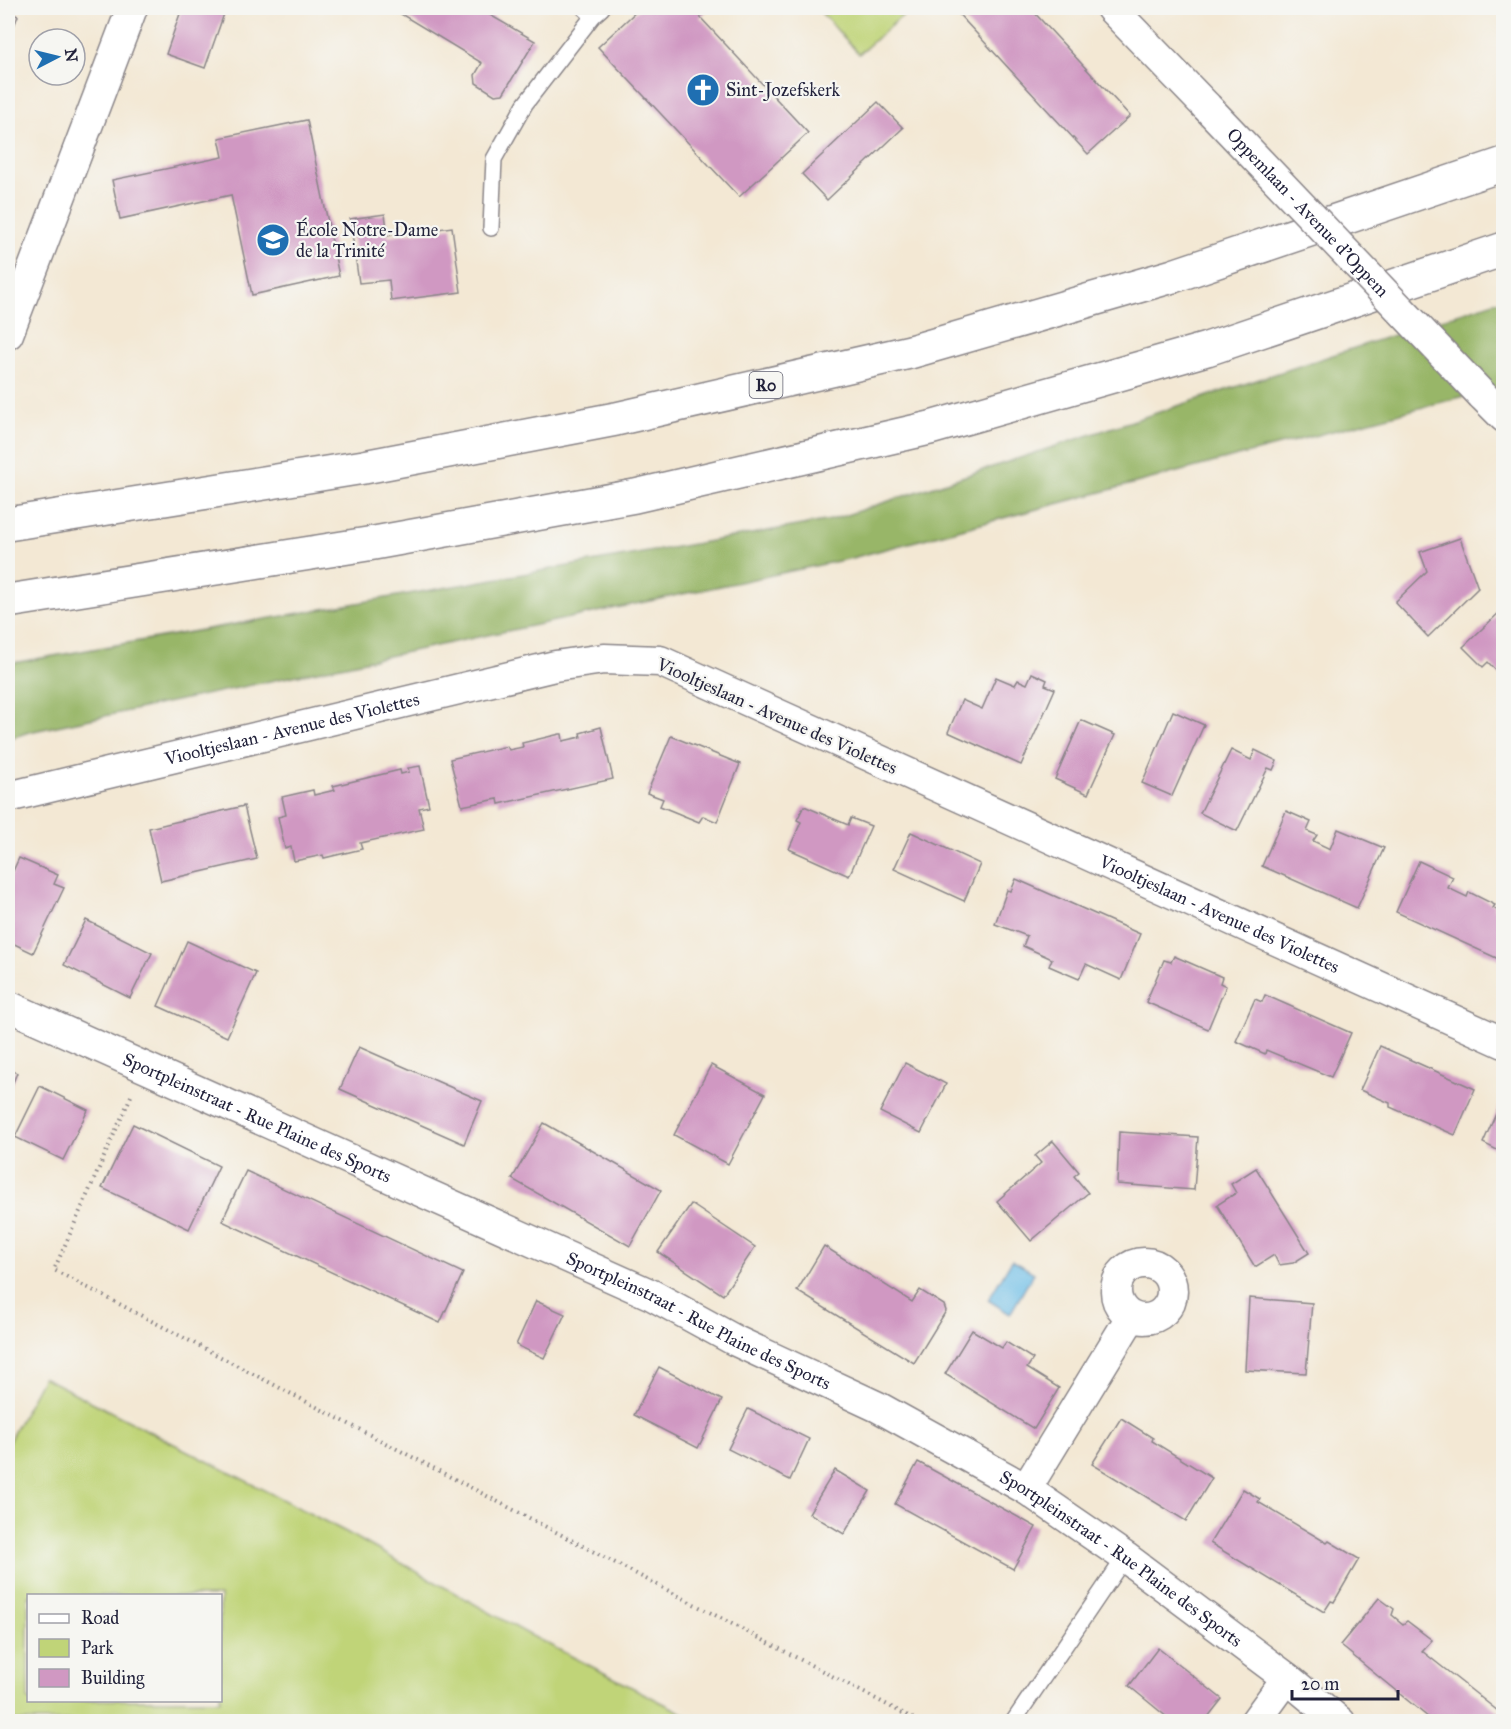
<svg xmlns="http://www.w3.org/2000/svg" width="1511" height="1729" font-family="'IM FELL Great Primer',serif">
<rect width="100%" height="100%" fill="#f6f6f2"/>
<filter id="ink" filterUnits="userSpaceOnUse"><feTurbulence type="fractalNoise" baseFrequency=".0167" numOctaves="2"/><feDisplacementMap in="SourceGraphic" scale="12" xChannelSelector="R" yChannelSelector="G"/><feConvolveMatrix kernelMatrix="1 2 1 2 8 2 1 2 1" color-interpolation-filters="sRGB"/></filter>
<filter id="wash" filterUnits="userSpaceOnUse"><feTurbulence type="fractalNoise" baseFrequency=".008" numOctaves="4" result="noise"/><feDisplacementMap in="SourceGraphic" scale="24" xChannelSelector="R" yChannelSelector="G"/><feGaussianBlur stdDeviation="1.35" result="paint"/><feColorMatrix in="noise" values="0 0 0 0 0 0 0 0 0 0 0 0 0 0 0 0 0 1.4 0 .05"/><feComposite in="paint" operator="in"/></filter>
<g filter="url(#wash)">
<rect width="100%" height="100%" fill="#f3e8d4"/>
<g fill="#c0d478" stroke="#717b5a" stroke-width="1.5" fill-rule="evenodd">
<path d="M817 8H911L859 54Z"/>
<path d="M43 1377 346 1532 528 1634 698 1721H8V1443ZM28 1596H220V1700H28Z"/>
</g>
<path fill="#98b668" stroke="#5d6c52" stroke-width="1.5" d="M1503 299V386L848 559 29 732 8 739V664L831 520Z"/>
<path fill="#6cbde7" stroke="#477091" stroke-width="1.5" d="M1012 1260 1034 1273 1010 1314 988 1300Z"/>
<g id="blocks">
<g fill="#d098c2">
<path d="M182 8H226L205 68 166 54Z"/>
<path d="M391 8H478L535 41 503 94 495 95 476 83 475 75 482 63Z"/>
<path d="M640 8H710L700 17 808 133 739 197 598 47Z"/>
<path d="M953 8H1030L1130 116 1088 154Z"/>
<path d="M8 12 18 16 8 41Z"/>
<path d="M878 102 903 128 827 200 802 174Z"/>
<path d="M307 120 339 276 252 295 231 195 120 219 112 180 223 157 219 138Z"/>
<path d="M385 214 388 236 452 227 461 292 391 301 389 280 359 283 350 219Z"/>
<path d="M1460 538 1478 588 1428 637 1395 602 1427 571 1420 552Z"/>
<path d="M1503 609V673L1501 676 1488 662 1483 667 1463 647Z"/>
<path d="M1032 673 1047 680 1045 685 1055 689 1021 765 948 732 962 700 982 709 996 677 1015 685 1018 680 1027 684Z"/>
<path d="M1173 711 1204 725 1172 796 1142 783Z"/>
<path d="M1081 720 1115 735 1088 794 1055 779Z"/>
<path d="M601 727 613 779 499 804 498 799 462 806 450 759 507 746 509 750 523 747 522 743 560 734H562L563 741 581 737 580 733Z"/>
<path d="M671 736 740 764 717 822 703 816 699 822 660 806 663 799 647 793Z"/>
<path d="M1231 750 1251 760 1255 750 1277 761 1273 770 1268 768 1237 831 1200 813Z"/>
<path d="M420 766 429 806 419 808 424 829 360 843 362 849 324 858 323 855 294 861 291 847 285 849 278 817 286 815 282 797 313 790 314 795 335 790 333 786 400 770 401 774 409 772 408 768Z"/>
<path d="M244 806 257 859 161 881 149 828Z"/>
<path d="M804 806 848 825 851 818 871 826 849 876 789 849 801 822 797 820Z"/>
<path d="M1286 811 1311 822 1307 831 1317 835 1313 841 1330 849 1338 829 1384 848 1357 908 1262 866Z"/>
<path d="M911 832 980 864 964 901 894 869Z"/>
<path d="M19 858 58 875 54 884 64 888 33 953 8 941V882Z"/>
<path d="M1419 861 1453 877 1448 888 1467 897 1469 892 1495 905 1493 908 1503 913V961L1396 912Z"/>
<path d="M1016 879 1140 934 1121 980 1086 964 1079 979 1049 966 1052 959 1023 946 1027 936 995 924 1007 890 1011 891Z"/>
<path d="M86 920 152 953 130 998 64 965Z"/>
<path d="M187 941 256 973 227 1037 158 1006Z"/>
<path d="M1174 956 1222 977 1220 983 1226 986 1208 1029 1146 1002 1164 960 1171 962Z"/>
<path d="M1265 995 1351 1033 1331 1077 1266 1050 1265 1054 1236 1041 1255 999 1262 1002Z"/>
<path d="M1380 1046 1475 1089 1455 1135 1390 1107V1103L1360 1090Z"/>
<path d="M359 1047 482 1101 464 1144 340 1089Z"/>
<path d="M905 1063 946 1084 921 1133 880 1112Z"/>
<path d="M711 1065 765 1094 728 1164 674 1135Z"/>
<path d="M8 1069 17 1073 8 1094Z"/>
<path d="M40 1086 88 1110 63 1160 15 1137Z"/>
<path d="M1503 1098V1153L1483 1143Z"/>
<path d="M544 1123 661 1190 630 1246 512 1179Z"/>
<path d="M133 1124 219 1166 189 1229 102 1188Z"/>
<path d="M1119 1132 1198 1137 1194 1190 1117 1184Z"/>
<path d="M1053 1141 1079 1172 1074 1176 1088 1193 1031 1241 997 1201 1041 1163 1035 1156Z"/>
<path d="M1256 1168 1309 1253 1293 1263 1279 1265 1274 1255 1255 1267 1217 1205 1236 1193 1231 1184Z"/>
<path d="M246 1171 463 1273 440 1323 222 1221Z"/>
<path d="M691 1204 755 1247 723 1295 658 1252Z"/>
<path d="M824 1246 912 1302 920 1290 944 1305 946 1311 914 1363 797 1291Z"/>
<path d="M1249 1298 1312 1303 1306 1373 1245 1370Z"/>
<path d="M536 1301 565 1314 544 1358 516 1345Z"/>
<path d="M972 1330 1002 1348 1006 1342 1033 1359 1027 1368 1059 1388 1034 1429 945 1374Z"/>
<path d="M659 1367 722 1400 698 1448 634 1415Z"/>
<path d="M748 1409 809 1439 790 1480 728 1449Z"/>
<path d="M1121 1418 1153 1438 1152 1441 1212 1478 1186 1521 1092 1464Z"/>
<path d="M918 1462 1036 1527 1013 1569 895 1504Z"/>
<path d="M835 1470 870 1491 844 1534 809 1513Z"/>
<path d="M1243 1489 1260 1499 1258 1502 1327 1543 1329 1541 1359 1559 1334 1602 1331 1601 1324 1612 1210 1543Z"/>
<path d="M1379 1598 1394 1609 1392 1615 1403 1624 1407 1621 1432 1640 1422 1651 1503 1715V1722H1434L1340 1645Z"/>
<path d="M1158 1648 1222 1699 1204 1722H1173L1129 1686Z"/>
</g>
</g>
</g>
<g filter="url(#ink)">
<use href="#blocks" fill-opacity="0" stroke="#8a8588" stroke-width="1.5"/>
<g fill="none" stroke-linecap="round" stroke-linejoin="round">
<defs>
<g id="service">
<path d="M584 8 593 16 602 8"/>
<path d="M491 228 494 159 525 104 593 16"/>
<path d="M1013 1722 1125 1557"/>
</g>
<g id="minor">
<path d="M1111 8 1207 107"/>
<path d="M8 334 132 8"/>
<path d="M1482 395 1504 417"/>
<path id="s1" d="M8 797 555 666 604 659 660 661 1504 1043"/>
<path id="s2" d="M8 1006 652 1295 736 1341 878 1407 1026 1489 1125 1557 1287 1678 1340 1722"/>
<circle cx="1144" cy="1291" r="28"/>
<path d="M1026 1489 1131 1317"/>
<path d="M1255 1722 1287 1678"/>
</g>
<g id="motorway">
<path d="M8 524 364 467 616 419 910 352 1173 276 1504 164"/>
<path d="M8 601 374 543 635 496 930 428 1207 349 1504 249"/>
</g>
</defs>
<use href="#service" stroke="#8a8588" stroke-width="18"/>
<use href="#minor" stroke="#8a8588" stroke-width="33"/>
<use href="#motorway" stroke="#8a8588" stroke-width="36"/>
<path stroke="#8a8588" stroke-width="4" stroke-dasharray="1.5 4.5" stroke-linecap="butt" d="M131 1096 54 1270 920 1722"/>
<use href="#service" stroke="#fff" stroke-width="15"/>
<use href="#minor" stroke="#fff" stroke-width="30"/>
<use href="#motorway" stroke="#fff" stroke-width="33"/>
<defs>
<g id="minor-bridge">
<path id="s3" d="M1207 107 1482 395"/>
</g>
</defs>
<use href="#minor-bridge" stroke="#8a8588" stroke-width="33" stroke-linecap="butt"/>
<use href="#minor-bridge" stroke="#fff" stroke-width="30"/>
</g>
</g>
<defs>
<symbol id="church-disc" viewBox="-11 -11 22 22"><circle r="9.5" fill="#1f6fb2" stroke="#f6f6f2"/><path d="M-1.2-6h2.4v3.5h3.3v2.4h-3.3V6h-2.4V-.1h-3.3v-2.4h3.3Z" fill="#fff"/></symbol>
<symbol id="school-disc" viewBox="-11 -11 22 22"><circle r="9.5" fill="#1f6fb2" stroke="#f6f6f2"/><path d="M0-5L7-2L0 1L-7-2ZM-4 1L0 2.5L4 1V4Q0 6-4 4Z" fill="#fff"/></symbol>
</defs>
<g fill-rule="evenodd">
<use href="#church-disc" x="684" y="71" width="38" height="38"/>
<use href="#school-disc" x="254" y="221" width="38" height="38"/>
</g>
<g text-anchor="middle" dominant-baseline="central" stroke-width="4.5" stroke-linejoin="round" paint-order="stroke">
<rect fill="#f6f6f2" stroke="#626272" stroke-width="1.5" x="749.5" y="372" width="33" height="26" rx="4.5"/>
<g font-size="16" font-weight="bold" fill="#22223b">
<text x="766" y="385">R0</text>
</g>
<g font-size="18" fill="#22223b" stroke="#f6f6f2" text-anchor="start">
<text x="726" y="90">Sint-Jozefskerk</text>
<text x="296" y="230">École Notre-Dame<tspan x="296" dy="21">de la Trinité</tspan></text>
</g>
<g font-size="18" fill="#22223b" stroke="#f6f6f2">
<text stroke="none"><textPath href="#s3" startOffset="146">Oppemlaan - Avenue d'Oppem</textPath></text>
<text transform="translate(777 716) rotate(24)">Viooltjeslaan - Avenue des Violettes</text>
<text stroke="none"><textPath href="#s1" startOffset="292">Viooltjeslaan - Avenue des Violettes</textPath></text>
<text stroke="none"><textPath href="#s1" startOffset="1282">Viooltjeslaan - Avenue des Violettes</textPath></text>
<text stroke="none"><textPath href="#s2" startOffset="273">Sportpleinstraat - Rue Plaine des Sports</textPath></text>
<text stroke="none"><textPath href="#s2" startOffset="759">Sportpleinstraat - Rue Plaine des Sports</textPath></text>
<text stroke="none"><textPath href="#s2" startOffset="1245">Sportpleinstraat - Rue Plaine des Sports</textPath></text>
</g>
</g>
<rect width="1511" height="1729" fill="none" stroke="#f6f6f2" stroke-width="30"/>
<rect x="27" y="1594" width="195" height="108" fill="#f6f6f2" stroke="#a1a1a9" stroke-width="1.5"/>
<rect x="39" y="1614" width="30" height="9" fill="#ffffff" stroke="#a1a1a9" stroke-width="1.5"/>
<text x="81" y="1624" font-size="18" fill="#22223b">Road</text>
<rect x="39" y="1639" width="30" height="18" fill="#c0d478" stroke="#a1a1a9" stroke-width="1.5"/>
<text x="81" y="1654" font-size="18" fill="#22223b">Park</text>
<rect x="39" y="1669" width="30" height="18" fill="#d098c2" stroke="#a1a1a9" stroke-width="1.5"/>
<text x="81" y="1684" font-size="18" fill="#22223b">Building</text>
<g transform="translate(57 57) rotate(83)"><circle r="28" fill="#f6f6f2" stroke="#a1a1a9" stroke-width="1.5"/>
<path d="M0-4.5L10 22L0 15L-10 22Z" fill="#1f6fb2"/>
<text y="-9" font-size="16" font-weight="bold" text-anchor="middle" fill="#22223b">N</text>
</g>
<path d="M1292 1690v9h106v-9" fill="none" stroke="#22223b" stroke-width="3"/>
<text x="1301" y="1690" font-size="18" fill="#22223b" stroke="#f6f6f2" stroke-width="4.5" paint-order="stroke">20 m</text>
</svg>
